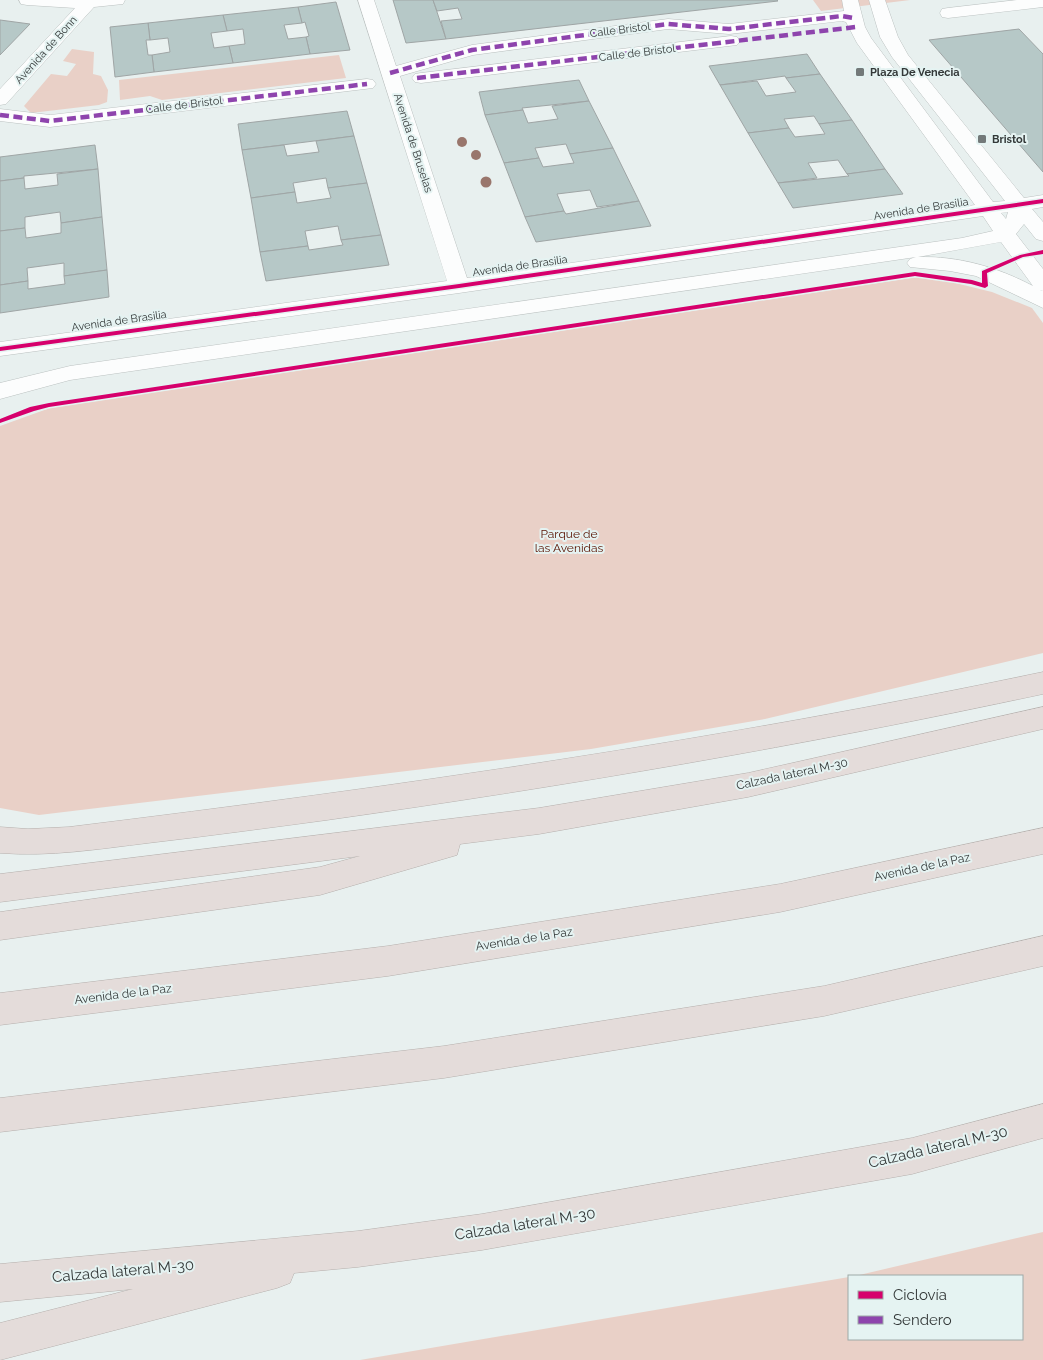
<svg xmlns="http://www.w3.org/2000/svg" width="1043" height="1360" font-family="Raleway,sans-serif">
<rect width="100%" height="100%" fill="#e8f0ef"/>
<g fill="#e9d0c7">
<path d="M813 0H910L821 11Z"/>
<path d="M72 49 94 52 93 74 101 76 108 90 107 102 99 105 31 113 24 106 51 74 67 76 76 64 63 61Z"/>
<path d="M339 55 346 78 162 100 150 96 120 100 119 80Z"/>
<path d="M917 277 947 281 992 292 1032 308 1043 323V653L765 719 591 749 39 815 0 808V426L50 408Z"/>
<path d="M1043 1232V1360H360L849 1277V1339H1022V1276H855Z"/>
</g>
<g fill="#b6c8c7" stroke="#9fa5a5">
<path d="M393 0H433L446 39 406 43Z"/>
<path d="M433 0H777L778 1 446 39 441 21 462 19 458 8 437 11Z"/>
<path d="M336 2 350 50 310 54 306 37 309 36 305 22 302 23 298 7Z"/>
<path d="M298 7 302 23 284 25 288 39 306 37 310 54 233 63 229 46 245 44 243 29 227 31 223 15Z"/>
<path d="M223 15 227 31 211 33 214 48 229 46 233 63 154 72 152 55 170 52 168 38 150 40 148 23Z"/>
<path d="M0 20 30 24 0 55Z"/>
<path d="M148 23 150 40H146L148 55H152L154 72 115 77 110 27Z"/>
<path d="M1019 29 1043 54V172L929 40Z"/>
<path d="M807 54 820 74 786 78 785 76 720 85 709 66Z"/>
<path d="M820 74 852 120 819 124 814 116 784 119 789 128 748 133 720 85 757 81 766 96 796 92 786 78Z"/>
<path d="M579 80 589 101 522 108 523 110 485 115 479 92Z"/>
<path d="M589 101 613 148 570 154 566 144 535 148 539 158 504 163 485 115 523 110 528 123 558 119 552 106Z"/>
<path d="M347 111 354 136 242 150 238 124Z"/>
<path d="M852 120 885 169 847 174 838 160 808 163 817 178 778 183 748 133 789 128 795 137 825 134 819 124Z"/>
<path d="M354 136 367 183 328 188 326 178 293 183 295 192 251 198 242 150 284 145 287 156 319 152 316 141Z"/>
<path d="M95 145 98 169 24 176V178L0 181V157Z"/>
<path d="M613 148 639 201 597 207 590 190 557 194 564 211 525 217 504 163 539 158 543 167 574 163 570 154Z"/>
<path d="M98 169 102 217 61 223 60 212 25 217V228L0 231V181L24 178 25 189 58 185 57 174Z"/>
<path d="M885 169 903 194 793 208 778 183 849 176 847 174Z"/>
<path d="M367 183 381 235 341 240 338 226 305 231 308 246 260 252 251 198 295 192 297 203 331 198 328 188Z"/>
<path d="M639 201 651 226 536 242 525 217 564 211 566 214Z"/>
<path d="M102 217 107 270 64 276V263L27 268 28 281 0 285V231L25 228 26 238 61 233V223Z"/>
<path d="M381 235 389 265 266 281 260 252 308 246 309 250 343 245 341 240Z"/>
<path d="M107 270 109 297 0 313V285L28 281V289L65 284 64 276Z"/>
</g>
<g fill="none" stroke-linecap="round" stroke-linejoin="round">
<defs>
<g id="minor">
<path d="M19 0H125L123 4 94 7 6 104 0 105V89L75 8 27 5 21 4Z"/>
<path d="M358 0H374L396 66 472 45 668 19 729 24 844 11 842 0H858L865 27 871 38 993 202 1005 201 892 57 880 37 869 0H885L898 37 908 55 1024 198 1043 195V207L1032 209 1043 222V241L1036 239 1024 224 1016 234 1043 269V291L1040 290 1043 291V308L976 276 950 271 910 267 907 263 910 259 916 257 70 380 0 399V383L70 366 962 238 993 231 983 216 459 293 0 356V342L447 281ZM842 21 846 22 857 43 975 205 467 278 400 76 473 55 668 29 729 34ZM1008 212 1006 219 1001 213ZM1001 242 1033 286C997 267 959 256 918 257Z"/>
<path d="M1017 0H1043V7L948 18 942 17 940 13 942 9 948 8Z"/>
<path d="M731 36 737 37 740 41 737 45 421 83 415 82 412 78 415 74 421 73Z"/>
<path d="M367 79 373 80 376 84 373 88 50 127 0 121V109L50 115Z"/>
</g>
<g id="highway">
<path d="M1043 672V694C806 745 567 786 327 820 267 828 208 836 148 843 98 849 50 857 0 853V827L28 829 69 827C396 787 721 740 1043 672Z"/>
<path d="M1043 707V729L748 797 539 834 460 844 457 855 320 895 0 940V912L320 867 360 856 0 902V874L539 808 748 773Z"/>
<path d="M1043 828V854L780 912 388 976 0 1025V993L388 946 780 884Z"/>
<path d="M1043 936V966L824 1016 444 1078 0 1132V1098L444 1046 824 986Z"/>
<path d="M1043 1104V1138L912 1174 482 1250 358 1267 294 1273 290 1283 277 1288 0 1360V1323L133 1289 0 1302V1264L358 1231 482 1214 912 1138Z"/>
</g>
</defs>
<use href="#minor" stroke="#bbc1c0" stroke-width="1"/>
<use href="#highway" stroke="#b5afac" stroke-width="1"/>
<use href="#minor" fill="#fcfdfd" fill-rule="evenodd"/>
<use href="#highway" fill="#e4dcda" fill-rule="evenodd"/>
<g stroke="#8e44ad" stroke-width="4.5" stroke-dasharray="9 4.5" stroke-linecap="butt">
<path d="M390 73 472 50 668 24 729 29 842 16 854 18"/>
<path d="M417 78 856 27"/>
<path d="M0 115 50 121 367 84"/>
</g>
<defs>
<g id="cycleway">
<path d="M1043 199V203L459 288 0 351V347L459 284Z"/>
<path d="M1043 250V254L1023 257 987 273 988 286 985 288 971 284 915 276 49 407 34 411 0 423V419L30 407 49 403 915 272 972 280 982 283V271L1020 255Z"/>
</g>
</defs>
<use href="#cycleway" stroke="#e5f3f2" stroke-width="3"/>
<use href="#cycleway" fill="#d6006c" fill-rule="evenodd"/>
</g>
<g fill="#99766c">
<circle cx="462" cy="142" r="5"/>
<circle cx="476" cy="155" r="5"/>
<circle cx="486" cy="182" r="5.5"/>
</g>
<g fill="#737979" stroke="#e5f3f2" stroke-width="2">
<rect x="855" y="67" width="10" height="10" rx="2.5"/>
<rect x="977" y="134" width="10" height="10" rx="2.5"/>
</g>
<g text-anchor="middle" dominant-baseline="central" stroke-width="4" stroke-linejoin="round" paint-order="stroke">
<g font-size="11" fill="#343939" stroke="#e5f3f2">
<text transform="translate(620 30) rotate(-7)">Calle Bristol</text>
<text transform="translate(46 50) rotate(-48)">Avenida de Bonn</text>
<text transform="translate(637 53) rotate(-7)">Calle de Bristol</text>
<text transform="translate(184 105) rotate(-7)">Calle de Bristol</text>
<text transform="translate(413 143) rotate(72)">Avenida de Bruselas</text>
<text transform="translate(921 209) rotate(-9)">Avenida de Brasilia</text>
<text transform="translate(520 266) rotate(-8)">Avenida de Brasilia</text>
<text transform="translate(119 321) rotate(-8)">Avenida de Brasilia</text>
</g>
<g font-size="11" font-weight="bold" fill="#343939" stroke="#e5f3f2" text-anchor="start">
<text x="870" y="72">Plaza De Venecia</text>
<text x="992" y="139">Bristol</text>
</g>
<g font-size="12" fill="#591200" stroke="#e5f3f2">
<text x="569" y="534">Parque de<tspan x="569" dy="14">las Avenidas</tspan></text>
</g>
<g font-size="12" fill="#343939" stroke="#e5f3f2">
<text transform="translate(792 774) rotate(-12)">Calzada lateral M-30</text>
<text transform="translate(922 867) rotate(-12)">Avenida de la Paz</text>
<text transform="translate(524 939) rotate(-9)">Avenida de la Paz</text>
<text transform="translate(123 994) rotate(-7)">Avenida de la Paz</text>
</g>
<g font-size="15" fill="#343939" stroke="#e5f3f2">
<text transform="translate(938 1147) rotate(-13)">Calzada lateral M-30</text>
<text transform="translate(525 1224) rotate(-9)">Calzada lateral M-30</text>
<text transform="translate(123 1271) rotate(-5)">Calzada lateral M-30</text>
</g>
</g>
<rect x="848" y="1275" width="175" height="65" fill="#e5f3f2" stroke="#9ea9a8"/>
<rect x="858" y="1291" width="25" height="8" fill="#d6006c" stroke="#9ea9a8"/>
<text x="893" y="1300" font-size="15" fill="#343939">Ciclovía</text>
<rect x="858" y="1316" width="25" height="8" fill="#8e44ad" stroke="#9ea9a8"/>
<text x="893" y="1325" font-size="15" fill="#343939">Sendero</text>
</svg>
